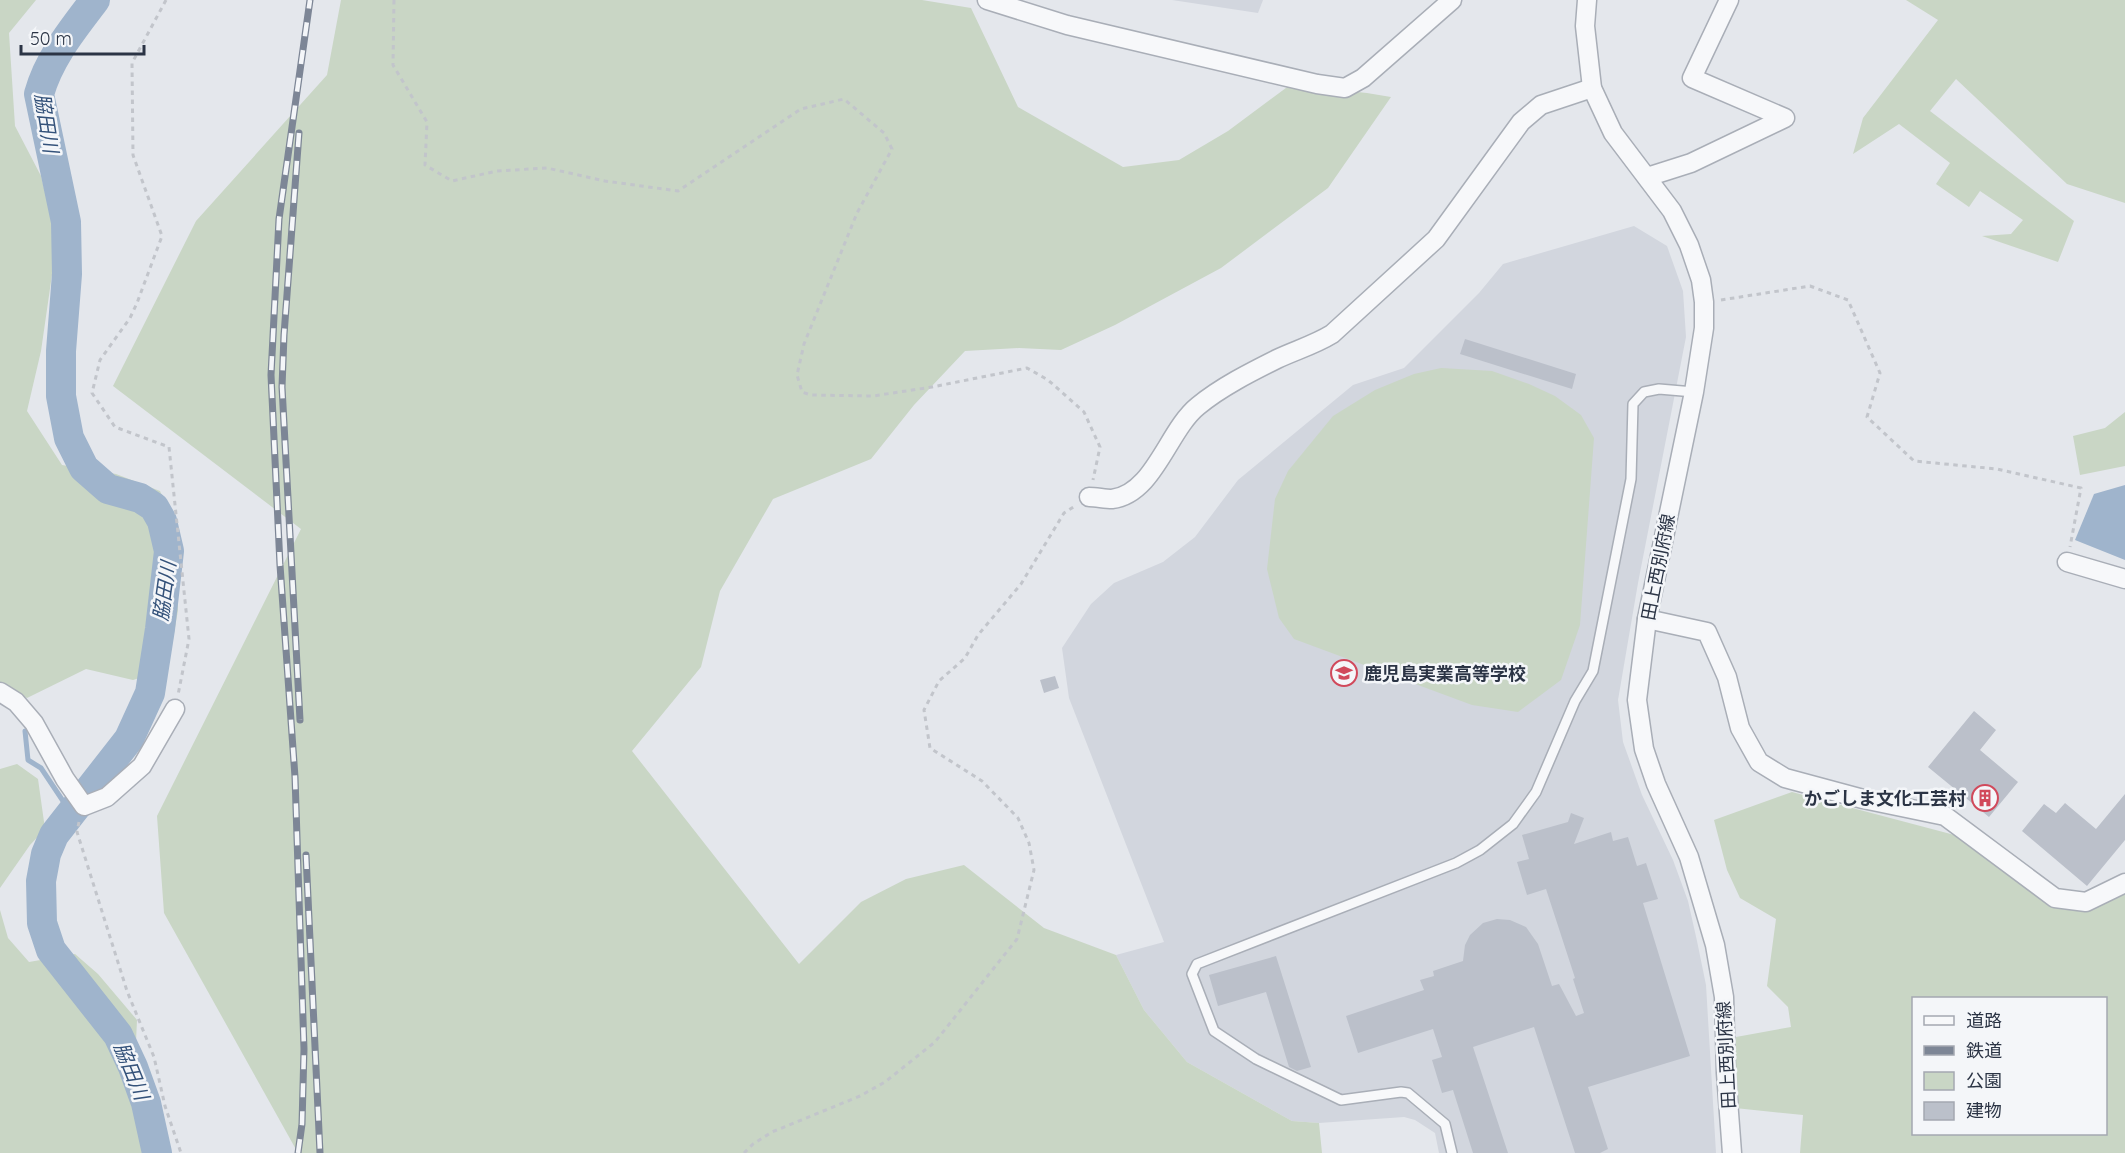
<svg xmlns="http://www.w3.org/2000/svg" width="2125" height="1153" font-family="Quicksand,'Noto Sans JP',sans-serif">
<rect width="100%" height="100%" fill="#e4e7ec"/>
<g fill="#d2d6de">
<path d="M1172 0H1263L1258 13Z"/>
<path d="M1634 226 1667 246 1683 291 1686 337 1638 583 1618 700 1623 742 1642 795 1673 860 1688 901 1697 941 1706 985 1716 1153H1439L1435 1133 1415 1120 1404 1117 1319 1123 1292 1121 1187 1062 1144 1010 1116 955 1164 942 1069 698 1062 648 1091 604 1114 583 1163 562 1195 537 1238 480 1353 385 1404 368 1479 293 1503 264Z"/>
</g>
<g fill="#c9d6c5" fill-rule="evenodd">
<path d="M0 0H36L9 33 15 126 41 176 57 240 41 351 27 411 62 465 116 474 160 491 176 526 178 610 168 669 133 680 86 669 27 698 0 683Z"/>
<path d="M341 0H922L971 8 1018 107 1123 167 1179 160 1228 131 1290 85 1367 93 1391 97 1328 188 1221 268 1115 325 1061 350 1019 348 965 351 914 405 871 459 773 499 720 591 701 667 632 751 799 964 861 902 906 879 964 865 1044 928 1116 955 1144 1010 1187 1062 1292 1121 1319 1123 1322 1153H298L164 913 157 816 301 529 113 386 196 221 327 75Z"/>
<path d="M1906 0H2125V203L2067 184 1956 79 1930 111 2074 221 2058 262 1982 236 2011 234 2023 220 1980 191 1969 207 1936 184 1950 163 1899 124 1853 154 1863 118 1938 20Z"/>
<path d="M1441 368 1492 371 1529 384 1555 396 1581 415 1594 438 1580 625 1561 680 1518 712 1472 705 1294 639 1279 618 1267 569 1275 499 1288 471 1333 416 1375 390 1414 374Z"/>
<path d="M2125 412V466L2080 475 2073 436 2105 428Z"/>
<path d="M17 764 38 779 45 829 30 845 0 888V769Z"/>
<path d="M1792 792 1962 837 2042 900 2088 908 2125 888V1153H1800L1803 1115 1735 1108 1736 1037 1791 1027 1788 1007 1767 986 1776 919 1740 898 1727 870 1714 820ZM1914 998H2106V1134H1914Z"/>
<path d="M0 910 8 938 29 962 75 954 98 974 137 1020 134 1085 149 1153H0Z"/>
</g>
<path fill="#9fb4cc" d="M2125 485V560L2075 540 2094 494Z"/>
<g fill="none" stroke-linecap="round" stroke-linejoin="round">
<path stroke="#9fb4cc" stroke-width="5" d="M25 731 28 760 41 768 71 813"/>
<path stroke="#9fb4cc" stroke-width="30" d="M95 0C73 29 49 58 39 94L66 222 67 274 61 351V396L69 438 84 468 108 489 140 498 154 507 162 521 169 551 160 629 150 693 129 739 54 835 46 854 41 881 42 923 51 950 118 1035 133 1067 146 1103 157 1153"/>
</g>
<g fill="#bbc0ca">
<path d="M1465 339 1576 374 1572 389 1460 354Z"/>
<path d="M1055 676 1059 688 1044 693 1040 680Z"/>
<path d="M1974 711 1996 730 1980 750 2018 782 1989 817 1928 767Z"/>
<path d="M2125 794V840L2087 886 2022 831 2044 804 2056 813 2065 803 2096 829Z"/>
<path d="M1571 813 1584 818 1574 844 1611 832 1613 841 1628 837 1637 866 1646 863 1658 899 1643 903 1690 1056 1588 1087 1608 1149 1600 1153H1575L1534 1027 1473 1047 1508 1153H1473L1453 1090 1442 1093 1432 1060 1442 1057 1433 1029 1358 1053 1346 1016 1424 990 1420 980 1434 976 1433 971 1463 961 1465 945 1470 935 1483 923 1497 919 1510 920 1526 927 1538 944 1552 986 1559 984 1576 1016 1584 1013 1573 979 1575 978 1546 889 1527 895 1517 862 1529 859 1522 835 1568 822Z"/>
<path d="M1276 956 1311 1067 1297 1071 1289 1067 1266 992 1218 1006 1209 975Z"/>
</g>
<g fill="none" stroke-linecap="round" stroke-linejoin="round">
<defs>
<path id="lane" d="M1452 1153 1445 1124 1408 1093 1401 1092 1341 1100 1256 1059 1214 1031 1192 974 1197 964 1456 863 1480 850 1513 824 1536 792 1575 701 1593 671 1631 479 1633 404 1644 392 1659 389 1694 392"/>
<g id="street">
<path d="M987 0 1067 25 1317 84 1345 88 1363 78 1452 0"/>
<path d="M1587 0 1585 26 1592 88 1613 133 1672 211 1689 245 1701 280 1704 302V328L1694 392 1647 619 1637 700 1644 749 1656 784 1689 857 1715 945 1724 997 1726 1073 1732 1153"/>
<path d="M1647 177 1691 163 1785 118 1692 78 1729 0"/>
<path d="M1089 497C1096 497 1105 499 1112 499 1154 494 1168 430 1198 406 1221 387 1251 372 1277 359 1296 350 1314 345 1332 334L1436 239 1521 122 1541 105 1592 88"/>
<path d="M2067 562 2125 579"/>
<path d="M1647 619 1707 632 1727 677 1740 728 1759 762 1785 778 1863 799 1945 816 2055 898 2086 902 2125 883"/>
<path d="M0 692 16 702 34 723 65 779 84 806 107 797 142 766 175 709"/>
</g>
</defs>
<use href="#lane" stroke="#a9aeb7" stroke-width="12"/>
<use href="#street" stroke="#a9aeb7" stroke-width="21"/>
<g stroke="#c2c5cb" stroke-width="3" stroke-dasharray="4.5 4.5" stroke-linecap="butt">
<path d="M166 0 132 63 133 155 162 236 137 303 130 318 100 360 92 393 115 427 169 447 189 639 178 695"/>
<path d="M394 0 393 65 427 122 425 165 452 181 497 171 547 168 605 181 678 191 801 109 844 99 884 133 892 149 857 213 804 344 797 375 802 392 811 395 873 396 932 387 1027 368 1048 380 1084 412 1100 447 1093 480"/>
<path d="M1721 300 1810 286 1848 300 1880 373 1867 417 1914 461 1997 469 2081 488 2070 547"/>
<path d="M79 822 77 832 127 991 154 1057 165 1106 181 1153"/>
<path d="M744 1153 753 1144 772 1132 860 1096 885 1082 935 1042 1017 939 1034 870 1029 843 1018 818 982 781 930 748 924 710 939 681 965 658 978 635 1021 584 1064 513 1075 506"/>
</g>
<use href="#lane" stroke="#f7f8fa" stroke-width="9"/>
<use href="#street" stroke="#f7f8fa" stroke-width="18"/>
<defs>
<g id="rail">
<path d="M299 133 284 335 282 387 300 720"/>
<path d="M306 855 320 1153"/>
<path d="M298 1153 302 1124 304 1049 295 777 280 565 271 375 279 219 310 0"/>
</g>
</defs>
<use href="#rail" stroke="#7d8696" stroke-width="7"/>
<use href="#rail" stroke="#f4f6f9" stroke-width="4.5" stroke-dasharray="14" stroke-linecap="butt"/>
</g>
<defs>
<symbol id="school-ring" viewBox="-11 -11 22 22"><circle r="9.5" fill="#f4f6f9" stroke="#d1495b" stroke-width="1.5"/><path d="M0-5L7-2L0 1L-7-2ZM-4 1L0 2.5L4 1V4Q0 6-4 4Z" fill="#d1495b"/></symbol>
<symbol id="building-ring" viewBox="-11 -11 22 22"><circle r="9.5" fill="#f4f6f9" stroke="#d1495b" stroke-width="1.5"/><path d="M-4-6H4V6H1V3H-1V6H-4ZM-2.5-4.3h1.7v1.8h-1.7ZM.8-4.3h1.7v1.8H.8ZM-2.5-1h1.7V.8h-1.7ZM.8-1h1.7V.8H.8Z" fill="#d1495b"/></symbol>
</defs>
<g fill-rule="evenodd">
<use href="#school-ring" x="1329" y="658" width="30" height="30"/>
<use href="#building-ring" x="1970" y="783" width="30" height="30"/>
</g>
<g text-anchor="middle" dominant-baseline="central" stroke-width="5" stroke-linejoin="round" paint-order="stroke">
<g font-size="18" fill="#2b3445" stroke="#f4f6f9">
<text transform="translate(1658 567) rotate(-79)">田上西別府線</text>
<text transform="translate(1726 1055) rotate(-93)">田上西別府線</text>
</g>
<g font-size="18" font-weight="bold" fill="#2b3445" stroke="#f4f6f9" text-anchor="start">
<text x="1364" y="673">鹿児島実業高等学校</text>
<text x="1966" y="798" text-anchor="end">かごしま文化工芸村</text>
</g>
<g font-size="20" font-style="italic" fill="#34527a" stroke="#f4f6f9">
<text transform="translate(47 123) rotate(81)">脇田川</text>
<text transform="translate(164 591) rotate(-82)">脇田川</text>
<text transform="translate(132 1071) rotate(68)">脇田川</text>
</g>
</g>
<rect x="1912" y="997" width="195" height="138" fill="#f4f6f9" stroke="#a4a8b1" stroke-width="1.5"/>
<rect x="1924" y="1016" width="30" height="9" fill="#f7f8fa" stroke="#a4a8b1" stroke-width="1.5"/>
<text x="1966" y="1027" font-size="18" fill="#2b3445">道路</text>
<rect x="1924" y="1046" width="30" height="9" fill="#7d8696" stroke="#a4a8b1" stroke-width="1.5"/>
<text x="1966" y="1057" font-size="18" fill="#2b3445">鉄道</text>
<rect x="1924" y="1072" width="30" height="18" fill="#c9d6c5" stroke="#a4a8b1" stroke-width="1.5"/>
<text x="1966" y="1087" font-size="18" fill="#2b3445">公園</text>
<rect x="1924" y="1102" width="30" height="18" fill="#bbc0ca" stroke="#a4a8b1" stroke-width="1.5"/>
<text x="1966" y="1117" font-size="18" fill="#2b3445">建物</text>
<path d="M21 45v9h123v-9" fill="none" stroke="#2b3445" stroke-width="3"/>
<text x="30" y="45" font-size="18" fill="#2b3445" stroke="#f4f6f9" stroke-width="4.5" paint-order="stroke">50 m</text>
</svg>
